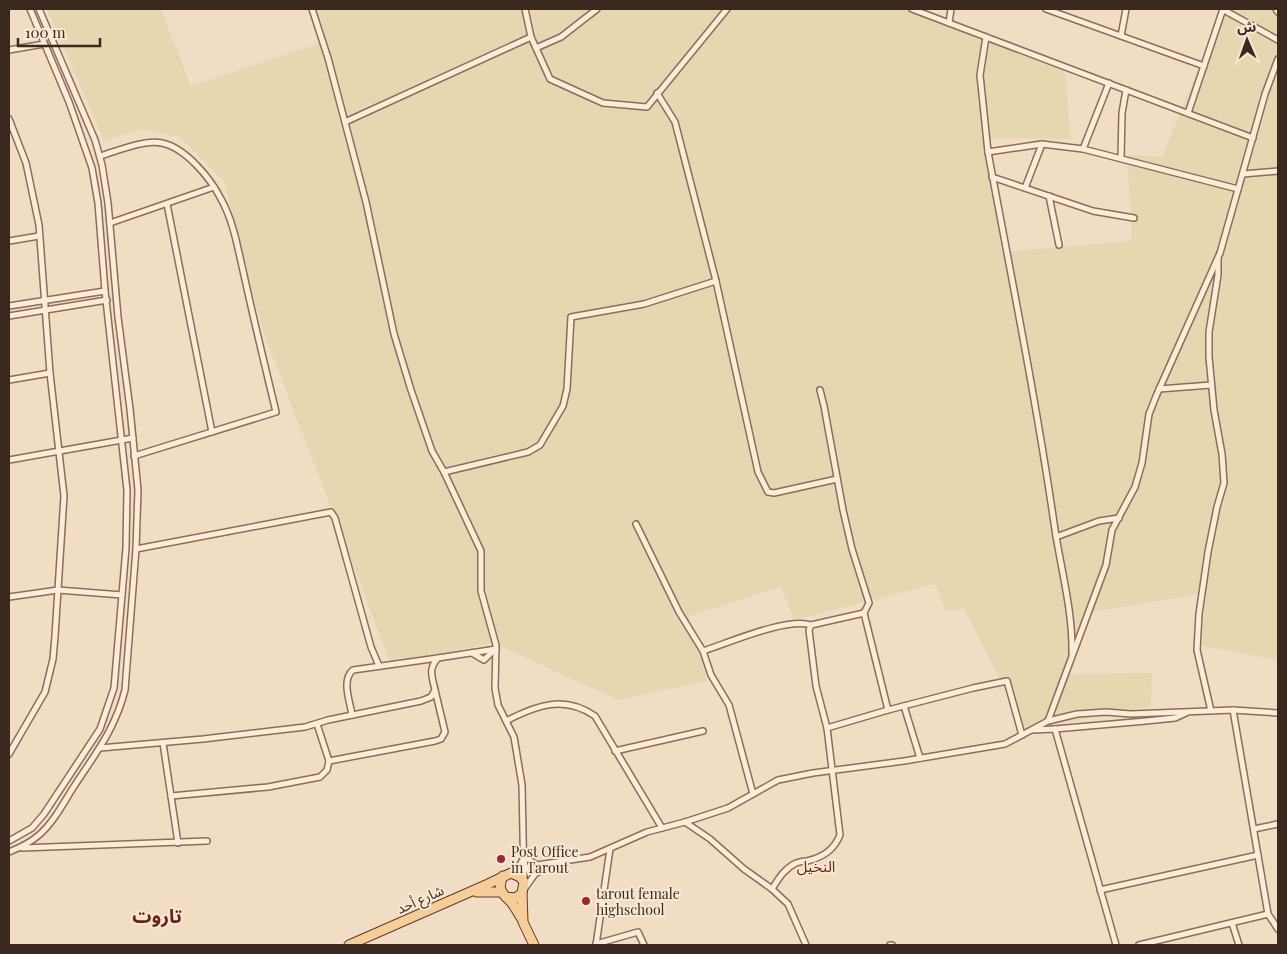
<svg xmlns="http://www.w3.org/2000/svg" width="1287" height="954" font-family="'Playfair Display','Noto Sans Arabic',serif">
<rect width="100%" height="100%" fill="#f1ddc3"/>
<path fill="#e7d7b0" d="M47 9H161L191 86 326 41 315 9H912L1064 66 1071 139 984 138 1002 252 1132 241 1127 155 1162 157 1223 9H1278V660L1202 646 1205 593 1087 613 1067 674 1152 673 1151 706 1026 730 964 609 946 611 935 584 794 620 781 587 689 616 707 681 618 700 493 643 391 664 263 331 224 181 180 137 142 129 104 141Z"/>
<g fill="none" stroke-linecap="round" stroke-linejoin="round">
<defs>
<g id="street">
<path d="M312 9 328 58 366 202 394 334 411 390 432 451 444 472 481 551V591L496 645 495 688 498 705 514 737 522 785 524 882"/>
<path d="M525 9 531 37"/>
<path d="M912 9 1253 138"/>
<path d="M1046 9 1204 66"/>
<path d="M1222 9 1278 40"/>
<path d="M1276 9 1278 12"/>
<path d="M949 23 951 9"/>
<path d="M1121 36 1126 9"/>
<path d="M986 37 980 75 988 152 1042 144 1083 149 1109 83"/>
<path d="M536 48 561 37 597 9"/>
<path d="M9 50 44 44"/>
<path d="M1188 113 1223 9"/>
<path d="M9 119 26 163 39 225 50 373"/>
<path d="M345 122 531 37 550 79 603 103 647 107 727 9"/>
<path d="M1083 149 1238 189"/>
<path d="M988 152C1011 276 1036 399 1054 523 1060 566 1073 610 1072 654"/>
<path d="M100 156C117 151 145 139 162 143 186 148 211 179 221 199 234 222 238 250 244 275 254 321 265 366 276 412L134 456"/>
<path d="M1121 158 1122 113 1126 90"/>
<path d="M1243 174 1278 171"/>
<path d="M992 177 1093 211 1134 218"/>
<path d="M1025 188 1042 144"/>
<path d="M1049 196 1059 245"/>
<path d="M167 204 212 432"/>
<path d="M110 223 214 187"/>
<path d="M9 241 39 236"/>
<path d="M716 281 758 472 768 492 774 493 837 479"/>
<path d="M9 306 105 291"/>
<path d="M9 316 107 300"/>
<path d="M9 380 50 373 64 496 55 636 53 659 45 692 9 754"/>
<path d="M1159 389 1211 385"/>
<path d="M820 390 824 406 843 510 852 549 869 603 864 613"/>
<path d="M9 460 133 438"/>
<path d="M444 472 528 452 540 445 563 406 567 389 571 317 644 304 716 281 675 122 657 93"/>
<path d="M636 524 679 612 703 651 711 675 729 705 753 794"/>
<path d="M1056 537 1099 521 1119 518"/>
<path d="M136 549 331 512 335 518 371 647 379 666"/>
<path d="M9 597 58 590 122 595"/>
<path d="M703 651C728 643 787 617 811 625"/>
<path d="M472 653 484 660 495 649"/>
<path d="M904 706 920 758"/>
<path d="M1211 711 1197 650 1199 614 1208 552 1217 507 1224 483 1222 454 1214 410 1209 357V332L1218 275V259"/>
<path d="M352 715C350 701 341 680 353 670L438 658"/>
<path d="M506 721C537 705 564 695 595 716L662 828"/>
<path d="M1048 721 1106 565 1112 530 1135 487 1142 463 1149 414 1157 394 1220 253 1265 94 1278 59"/>
<path d="M827 728 888 710"/>
<path d="M1055 729 1146 721 1175 718 1186 713"/>
<path d="M1033 730 1055 729 1116 945"/>
<path d="M163 743 178 843"/>
<path d="M100 748 203 739 305 727 328 720 421 701 431 697 435 690C432 676 428 669 438 658L496 649"/>
<path d="M615 751 703 731"/>
<path d="M329 761 435 741 441 739 445 732 435 690"/>
<path d="M171 796 268 787 320 777 327 770 329 761 317 724"/>
<path d="M685 822 710 839 744 869 772 889 788 904 806 945"/>
<path d="M1254 829 1278 824"/>
<path d="M9 841 32 828 44 814 100 729 114 688 126 548 127 490 105 291 98 203 92 168 69 102 30 9"/>
<path d="M22 848 207 841"/>
<path d="M9 852C19 848 30 843 39 835 53 823 63 804 73 788 95 754 115 730 125 690L136 549 138 490 130 409 118 317 108 203 102 165 95 140 39 9"/>
<path d="M524 857 537 865"/>
<path d="M511 873 520 865 524 857"/>
<path d="M515 874 537 865 590 857 647 832 685 822 728 808 778 780 813 773 904 761 1005 744 1048 721 1077 714 1106 712 1131 714 1233 710 1278 713"/>
<path d="M525 888 535 874 553 863"/>
<path d="M772 889C779 878 784 869 796 863 799 862 804 861 807 861 823 857 834 850 840 835L827 728 816 686 809 630 811 625 864 613 888 710 973 688 1007 681 1022 735"/>
<path d="M1100 890 1258 855"/>
<path d="M1268 914 1278 929"/>
<path d="M1232 923 1239 945"/>
<path d="M596 944 638 932 644 945"/>
<path d="M596 945 610 849"/>
<path d="M890 945H892"/>
<path d="M1139 945 1268 914 1233 710"/>
</g>
<g id="primary">
<path d="M477 892H500"/>
<path d="M522 893 523 922 534 945"/>
<path d="M506 897 512 903 522 919"/>
<path d="M349 945 488 884 511 873 520 877 524 882 522 893 516 898 506 897C499 890 499 885 503 876"/>
</g>
</defs>
<use href="#street" stroke="#8c6d59" stroke-width="8"/>
<use href="#primary" stroke="#5a3c2d" stroke-width="11"/>
<use href="#street" stroke="#fbebd7" stroke-width="5"/>
<use href="#primary" stroke="#f6cd99" stroke-width="9"/>
</g>
<g fill="#9f2535" stroke="#f8e8d3" stroke-width="2">
<circle cx="501" cy="859" r="5"/>
<circle cx="586" cy="901" r="5"/>
</g>
<g text-anchor="middle" dominant-baseline="central" stroke-width="4" stroke-linejoin="round" paint-order="stroke">
<g font-size="14" fill="#3b281e" stroke="#f8e8d3" text-anchor="start">
<text x="511" y="851">Post Office<tspan x="511" dy="16">in Tarout</tspan></text>
<text x="596" y="893">tarout female<tspan x="596" dy="16">highschool</tspan></text>
</g>
<g font-size="14" fill="#3b281e" stroke="#f8e8d3">
<text transform="translate(420 899) rotate(-24)">شارع أحد</text>
</g>
<g font-size="15" fill="#6a211a" stroke="#f8e8d3">
<text x="816" y="866">النخيل</text>
</g>
<g font-size="19" font-weight="bold" fill="#6a211a" stroke="#f8e8d3">
<text x="157" y="915">تاروت</text>
</g>
</g>
<rect width="1287" height="954" fill="none" stroke="#3b281e" stroke-width="20"/>
<g transform="translate(1247 40) rotate(358)" stroke="#f8e8d3" stroke-width="4" paint-order="stroke">
<path d="M0-4L9 19L0 12L-9 19Z" fill="#3b281e"/>
<text y="-8" font-size="14" font-weight="bold" text-anchor="middle" fill="#3b281e">ش</text>
</g>
<path d="M18 38v8h82v-8" fill="none" stroke="#3b281e" stroke-width="2.5"/>
<text x="25" y="38" font-size="15" fill="#3b281e" stroke="#f8e8d3" stroke-width="4" paint-order="stroke">100 m</text>
</svg>
